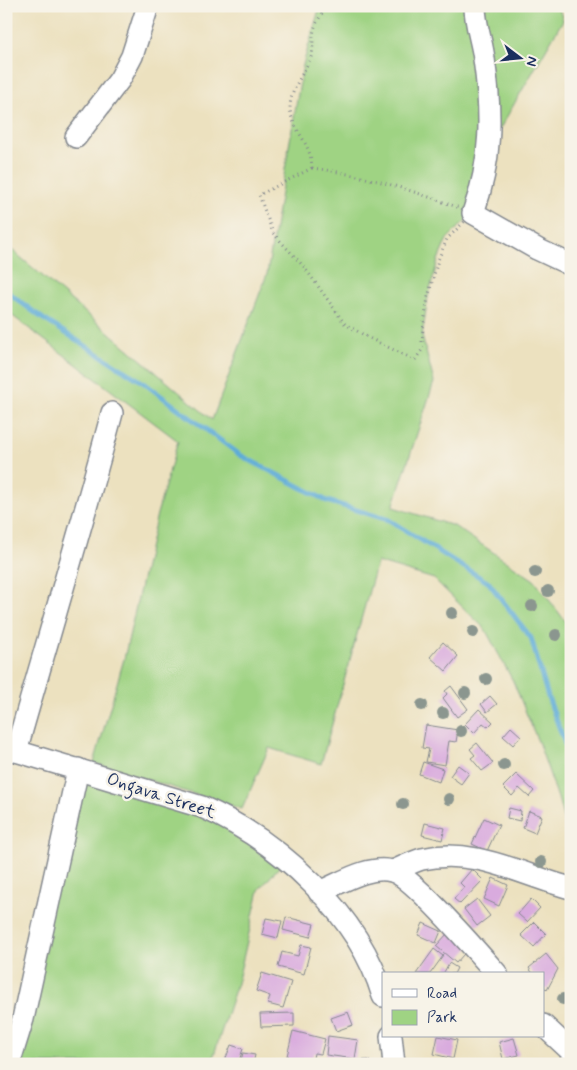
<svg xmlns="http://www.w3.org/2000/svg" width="577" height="1070" font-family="Mynerve,sans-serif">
<rect width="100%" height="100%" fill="#f7f3e8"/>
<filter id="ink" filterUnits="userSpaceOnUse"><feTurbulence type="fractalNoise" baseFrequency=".02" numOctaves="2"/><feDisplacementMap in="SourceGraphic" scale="10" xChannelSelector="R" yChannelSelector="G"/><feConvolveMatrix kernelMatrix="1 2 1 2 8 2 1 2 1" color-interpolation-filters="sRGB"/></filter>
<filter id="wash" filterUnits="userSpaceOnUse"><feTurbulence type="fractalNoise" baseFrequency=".0096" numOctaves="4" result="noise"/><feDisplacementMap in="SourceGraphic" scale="20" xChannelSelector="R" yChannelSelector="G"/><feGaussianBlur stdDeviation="1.12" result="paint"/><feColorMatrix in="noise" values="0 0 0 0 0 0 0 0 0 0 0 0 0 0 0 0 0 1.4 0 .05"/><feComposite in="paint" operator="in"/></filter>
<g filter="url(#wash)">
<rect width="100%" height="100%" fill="#ece1bf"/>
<g fill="#9fd383" stroke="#5d8170">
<path d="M320 6H558L563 20 488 149 473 213 447 239 438 260 428 297 422 336 434 382 393 507 454 526 534 580 566 622 571 635V847L558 798 539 744 513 681 485 629 434 579 377 562 321 764 269 748 242 809 94 763 124 659 157 514 178 441 6 311V245L212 420 267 274 303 65Z"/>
<path d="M78 769 202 807 286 859 259 890 238 980 211 1064H9Z"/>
</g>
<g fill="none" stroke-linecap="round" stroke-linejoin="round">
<path stroke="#5dacd7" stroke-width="5" d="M6 291 42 318 144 383 240 455 327 501 389 520 489 583 531 638 548 697 571 760"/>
</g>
<g id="blocks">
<g fill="#d9abde">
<path d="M443 642 458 656 446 671 430 657Z"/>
<path d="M451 686 468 709 457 717 443 698 447 694 445 691Z"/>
<path d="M490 696 497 704 487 712 481 704Z"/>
<path d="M479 709 493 722 488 727 483 723 474 733 465 724Z"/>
<path d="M426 725 458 730 456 742 449 741 445 765 426 762 429 749 422 748Z"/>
<path d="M511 727 521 736 513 745 503 736Z"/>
<path d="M477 743 493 763 482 771 471 758 475 755 470 749Z"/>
<path d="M423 762 443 769 439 782 419 774Z"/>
<path d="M458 765 469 773 461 784 450 776Z"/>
<path d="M516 774 534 791 529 797 519 788 512 796 503 787Z"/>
<path d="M509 808 521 811 520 821 507 818Z"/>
<path d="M529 811 542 816 535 833 523 828Z"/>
<path d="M484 818 499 825 487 851 472 844Z"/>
<path d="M425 823 445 828 442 840 422 835Z"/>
<path d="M472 869 483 880 460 904 454 899 464 887 460 883Z"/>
<path d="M493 878 508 885 499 906 484 899Z"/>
<path d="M477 899 490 916 477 926 464 909Z"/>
<path d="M531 899 540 908 527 922 518 914Z"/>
<path d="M286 917 314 924 310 937 283 930Z"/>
<path d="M266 918 282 921 278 938 262 934Z"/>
<path d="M534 922 546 934 534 947 521 935Z"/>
<path d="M423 923 441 931 436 943 418 935Z"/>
<path d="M449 932 471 946 456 963 436 946Z"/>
<path d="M301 945 311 947 304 974 278 967 282 952 298 956Z"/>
<path d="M434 949 443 956 430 974H416Z"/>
<path d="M546 954 558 969 547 990 543 986V974H533L529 968Z"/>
<path d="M449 963 457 968 454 974H443Z"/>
<path d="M262 973 291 982 283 1008 268 1004 270 996 256 991Z"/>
<path d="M348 1012 353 1025 336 1031 331 1018Z"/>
<path d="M294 1013V1026L261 1027 260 1014Z"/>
<path d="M293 1031 325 1039 321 1054 314 1053 312 1064 286 1060Z"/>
<path d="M328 1036 358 1040 355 1059 326 1055Z"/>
<path d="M438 1036 457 1040 453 1059 434 1054Z"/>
<path d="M514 1038 519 1055 503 1059 499 1042Z"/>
<path d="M231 1045 243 1049 238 1064 224 1063Z"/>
<path d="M243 1053 255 1055 253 1064H240Z"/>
<path d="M519 1059 533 1063V1064H518Z"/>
<path d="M369 1060V1064H341V1061Z"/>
</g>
</g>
</g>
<g filter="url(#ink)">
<use href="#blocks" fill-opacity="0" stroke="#84888e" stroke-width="1"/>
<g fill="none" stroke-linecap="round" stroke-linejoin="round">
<defs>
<g id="minor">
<path d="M475 6C475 25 482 41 484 59 492 113 492 161 473 213L537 249 571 265"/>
<path d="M76 137 120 79 132 56 148 6"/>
<path d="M6 748 202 807C279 841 359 914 383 996"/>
<path d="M16 751C48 638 82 526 112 413"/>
<path d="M393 871C403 867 412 862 422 859 475 847 521 875 571 888"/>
<path d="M319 892C341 883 368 865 392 871 412 876 480 955 497 974"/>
<path d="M543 1025 571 1051"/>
<path d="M391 1036 394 1064"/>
<path d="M9 1064 23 1019 78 769"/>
</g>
</defs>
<use href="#minor" stroke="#84888e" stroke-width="24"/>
<g stroke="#84888e" stroke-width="3" stroke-dasharray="1 4" stroke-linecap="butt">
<path d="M312 168C368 175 420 193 473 213L447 239 438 260 428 297 422 336V350L415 360 369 338 345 324 305 268 273 233 259 195Z"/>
<path d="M312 168C311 145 299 137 292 118 284 97 303 76 311 57 314 49 312 39 314 30 316 22 322 14 326 6"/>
</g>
<use href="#minor" stroke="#fff" stroke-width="21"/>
</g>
<g fill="#8b968f">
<circle cx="535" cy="572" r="6"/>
<circle cx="548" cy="591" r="6"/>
<circle cx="532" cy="606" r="6"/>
<circle cx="452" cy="613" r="6"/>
<circle cx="473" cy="632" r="6"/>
<circle cx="556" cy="635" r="6"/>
<circle cx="486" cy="679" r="6"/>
<circle cx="465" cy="693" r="6"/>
<circle cx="422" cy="705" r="6"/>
<circle cx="443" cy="713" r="6"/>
<circle cx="461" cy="731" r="6"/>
<circle cx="504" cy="765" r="6"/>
<circle cx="449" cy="799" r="6"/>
<circle cx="403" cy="804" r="6"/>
<circle cx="541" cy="862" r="6"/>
<circle cx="563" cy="999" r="6"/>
</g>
</g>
<g text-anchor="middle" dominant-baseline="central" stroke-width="5" stroke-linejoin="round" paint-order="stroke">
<g font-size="18" fill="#1b2f5e" stroke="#f7f3e8">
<text transform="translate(161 796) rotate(18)">Ongava Street</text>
</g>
</g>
<rect width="577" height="1070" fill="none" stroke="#f7f3e8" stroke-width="25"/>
<rect x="382" y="972" width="162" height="65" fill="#f7f3e8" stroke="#9fa5b1"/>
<rect x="392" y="989" width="25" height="8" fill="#ffffff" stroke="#9fa5b1"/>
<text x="427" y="998" font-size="15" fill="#1b2f5e">Road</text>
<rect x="392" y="1010" width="25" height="15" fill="#9fd383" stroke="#9fa5b1"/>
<text x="427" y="1022" font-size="15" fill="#1b2f5e">Park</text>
<g transform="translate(520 58) rotate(106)" stroke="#f7f3e8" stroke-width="4" paint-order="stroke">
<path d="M0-4L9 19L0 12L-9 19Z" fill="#1b2f5e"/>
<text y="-8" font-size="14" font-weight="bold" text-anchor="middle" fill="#1b2f5e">N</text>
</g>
</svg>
